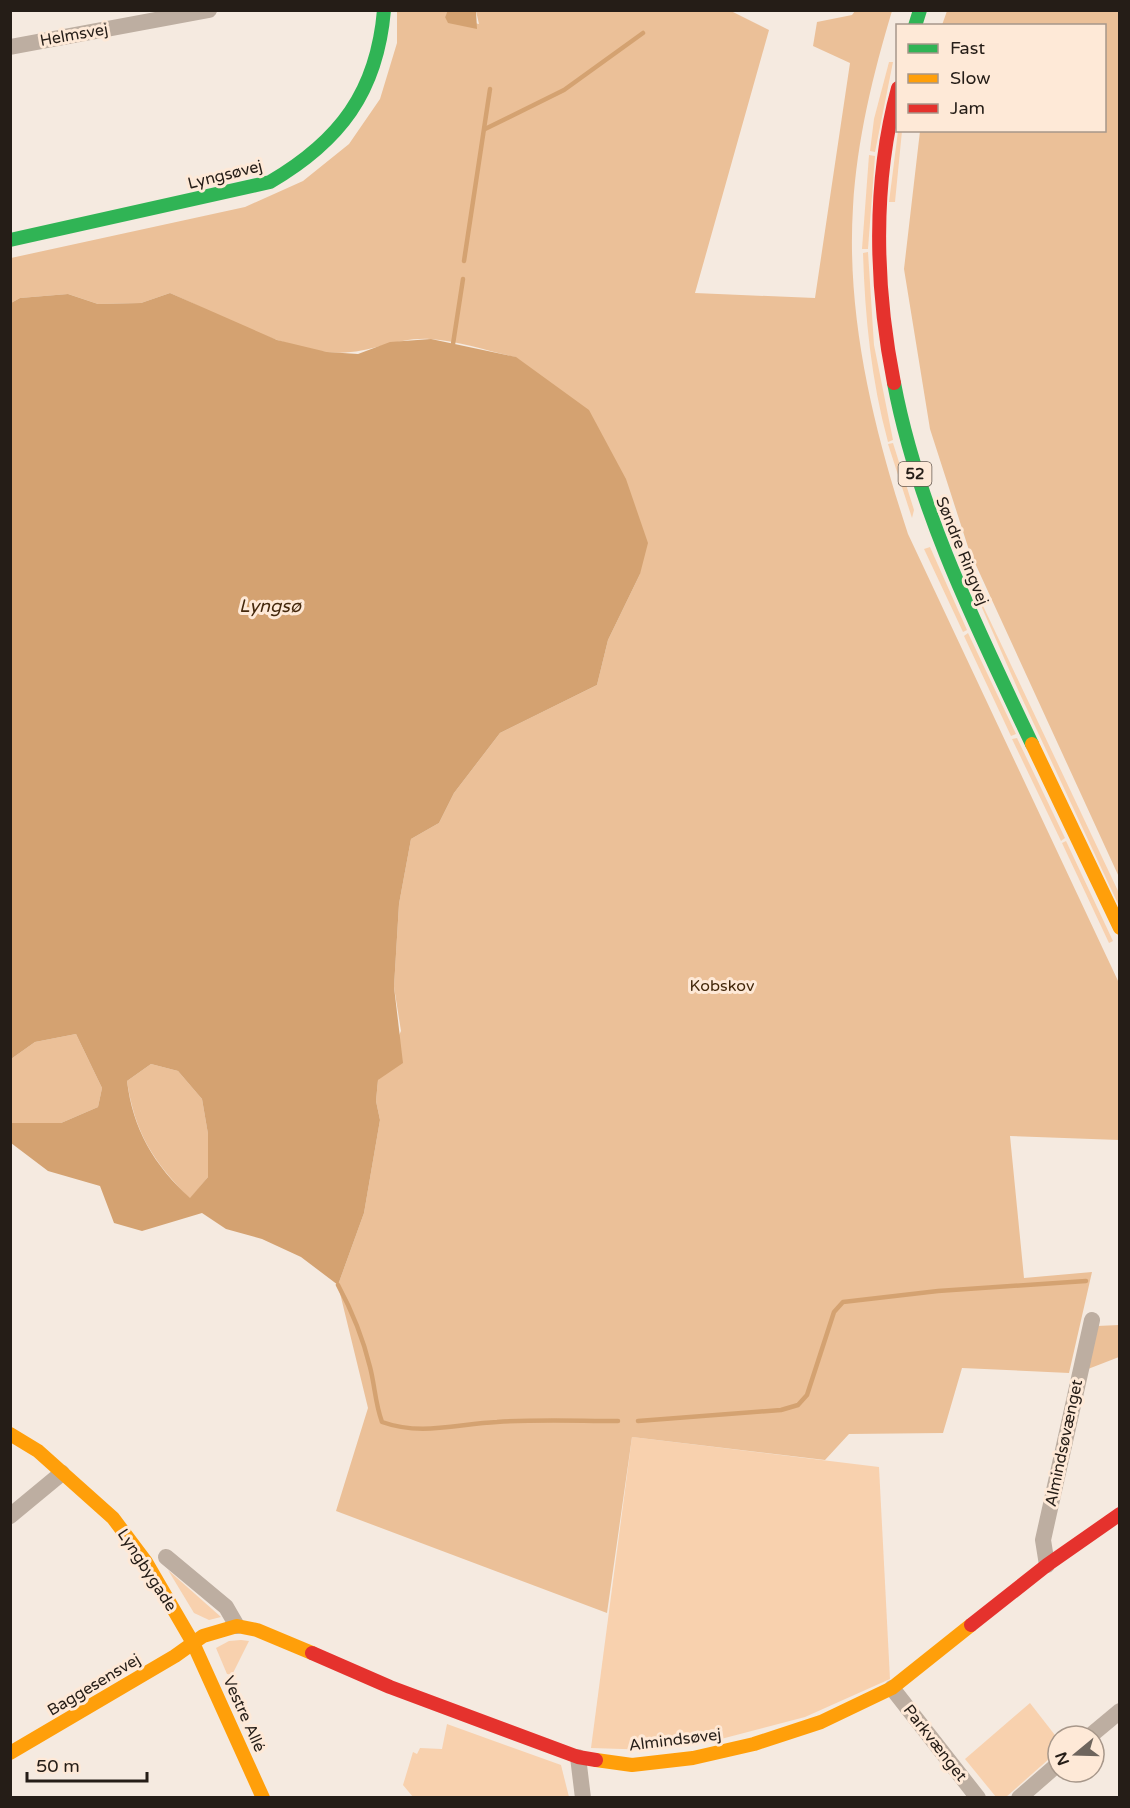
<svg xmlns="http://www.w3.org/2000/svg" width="1130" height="1808" font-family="'Varela Round',sans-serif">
<rect width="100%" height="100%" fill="#f5eae0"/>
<g fill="#f8d1ae">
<path d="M889 62H893L875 152 870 151 874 119Z"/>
<path d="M898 131H902L895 202H889Z"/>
<path d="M869 155 875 156 868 249H862Z"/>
<path d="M868 252 874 345 893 440 888 442C871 379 865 317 863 253Z"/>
<path d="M893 443 914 510 912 518 888 444Z"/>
<path d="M930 547 967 630 963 632 924 549Z"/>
<path d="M958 553 1119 893V906L1019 692Z"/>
<path d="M968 633 1016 734 1011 736 964 636Z"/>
<path d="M1017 738 1065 838 1061 841 1012 739Z"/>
<path d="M1066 841 1113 941 1109 943 1062 843Z"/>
<path d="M632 1437 879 1467 890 1679 805 1717 721 1739 654 1750 591 1748Z"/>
<path d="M168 1570 221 1617 209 1620 194 1613Z"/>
<path d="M241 1640 249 1641 232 1675 227 1674 216 1648 229 1641Z"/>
<path d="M1030 1703 1058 1739V1751L1006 1797H996L965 1759Z"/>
<path d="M447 1724 561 1765 569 1797H413L403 1785 413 1752 417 1754 420 1748 442 1749Z"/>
</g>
<g fill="#ebc098">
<path d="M397 10 448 11 445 17 479 24 476 11H731L769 30 695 293 815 298 850 63 813 46 817 22 852 15 855 11H892C873 74 857 140 853 207 846 318 874 430 908 534L1119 983V1140L1010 1136 1024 1278 1092 1272 1069 1373 962 1368 943 1433 849 1434 825 1460 632 1437 607 1613 336 1511 368 1408 338 1285 364 1213 380 1120 376 1101 378 1080 401 1031 394 987 399 904 411 839 439 823 454 793 500 733 597 685 608 640 640 574 515 357C488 351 458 341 430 339 392 337 366 357 327 352 272 345 220 315 170 293L141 303 98 304 68 294 20 298 11 303V258L245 207 303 181 349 144 380 99 397 43Z"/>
<path d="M947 11H1119V877L969 550 930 429 904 269 920 131 1104 130V26L942 25Z"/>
<path d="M76 1034 102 1088 98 1107 61 1123H11V1059L35 1042Z"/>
<path d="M151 1064 178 1071 202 1099 208 1134V1177L190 1199C153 1161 135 1134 127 1081Z"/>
<path d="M1119 1325V1357L1088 1369 1097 1326Z"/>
</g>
<g fill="#d4a271" fill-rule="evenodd">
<path d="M448 10 476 11 477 29 448 23 445 17Z"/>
<path d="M170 293 277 340 327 352 358 354 390 342 431 339 516 357 589 410 626 479 648 543 640 574 608 640 597 685 500 733 454 793 439 823 411 839 399 904 394 987 403 1063 378 1080 376 1101 380 1120 364 1213 338 1285 301 1257 262 1239 226 1229 202 1213 142 1231 114 1223 100 1186 48 1171 11 1143V1123H61L98 1107 102 1088 76 1034 35 1042 11 1059V303L20 298 68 294 98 304 141 303ZM151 1064 178 1071 202 1099 208 1134V1177L190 1198C154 1165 133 1130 127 1081Z"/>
</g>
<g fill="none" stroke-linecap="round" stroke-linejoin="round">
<g stroke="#d4a271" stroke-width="4.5">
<path d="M485 129 564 90 643 33"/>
<path d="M464 261 490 89"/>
<path d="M453 344 463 279"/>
<path d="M338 1285C352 1311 363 1338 370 1367 375 1386 375 1403 382 1422 421 1436 457 1424 497 1422 537 1419 578 1421 618 1421"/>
<path d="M638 1421 781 1410 798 1405 807 1395 834 1312 843 1302 938 1291 1086 1281"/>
</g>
<g stroke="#bdaea1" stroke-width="16">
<path d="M10 47 209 10"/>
<path d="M10 1516 62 1473"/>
<path d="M166 1557 226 1607 237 1626"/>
<path d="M1047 1565 1043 1540 1092 1320"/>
<path d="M892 1688 978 1798"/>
<path d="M1090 1736 1120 1711"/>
<path d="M578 1757 583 1798"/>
<path d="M1019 1798 1058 1764"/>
</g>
<g stroke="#30b455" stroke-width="14">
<path d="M915 26 920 10"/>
<path d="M10 240 270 182C340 141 377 92 384 10"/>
<path d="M894 383C918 510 977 628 1032 744"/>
</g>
<g stroke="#ff9f0a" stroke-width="14">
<path d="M1032 744 1120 928"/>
<path d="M10 1434 38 1451 113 1518 146 1562 193 1643 263 1798"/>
<path d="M10 1753 175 1656 203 1636 237 1626 257 1630 312 1653"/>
<path d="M596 1760 632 1765 693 1758 754 1744 821 1722 892 1688 971 1625"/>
</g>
<g stroke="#e5322d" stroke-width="14">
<path d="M894 383C875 287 872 183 898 88"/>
<path d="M971 1625 1047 1565 1120 1514"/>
<path d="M312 1653 390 1687 578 1757 596 1760"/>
</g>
</g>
<g text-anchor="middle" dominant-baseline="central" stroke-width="6" stroke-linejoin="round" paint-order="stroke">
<rect fill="#fee9d7" stroke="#665a51" stroke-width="1.5" x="898.5" y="462" width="33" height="24" rx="4.5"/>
<g font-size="15" font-weight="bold" fill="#251d17">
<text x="915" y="474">52</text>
</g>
<g font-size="16" fill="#251d17" stroke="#fee9d7">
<text transform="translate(74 35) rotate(-10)">Helmsvej</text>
<text transform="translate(225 175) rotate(-14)">Lyngsøvej</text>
<text transform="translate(962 551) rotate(68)">Søndre Ringvej</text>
<text transform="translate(1064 1443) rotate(-78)">Almindsøvænget</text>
<text transform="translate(147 1570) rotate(57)">Lyngbygade</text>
<text transform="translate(94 1685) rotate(-31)">Baggesensvej</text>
<text transform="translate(244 1714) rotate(66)">Vestre Allé</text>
<text transform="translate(675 1740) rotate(-7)">Almindsøvej</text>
<text transform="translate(935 1743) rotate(52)">Parkvænget</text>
</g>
<g font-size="16" fill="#42270a" stroke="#fee9d7">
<text x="722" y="986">Kobskov</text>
</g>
<g font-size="18" font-style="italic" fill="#44280c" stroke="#fee9d7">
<text x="270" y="606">Lyngsø</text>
</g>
</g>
<rect width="1130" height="1808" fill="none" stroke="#251d17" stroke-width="24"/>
<rect x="896" y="24" width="210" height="108" fill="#fee9d7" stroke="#a7978a" stroke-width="1.5"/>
<rect x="908" y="44" width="30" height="9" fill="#30b455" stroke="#a7978a" stroke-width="1.5"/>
<text x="950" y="54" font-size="18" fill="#251d17">Fast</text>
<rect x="908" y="74" width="30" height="9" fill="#ff9f0a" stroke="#a7978a" stroke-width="1.5"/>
<text x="950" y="84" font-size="18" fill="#251d17">Slow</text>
<rect x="908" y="104" width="30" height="9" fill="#e5322d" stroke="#a7978a" stroke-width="1.5"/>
<text x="950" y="114" font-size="18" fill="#251d17">Jam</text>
<g transform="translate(1076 1754) rotate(251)"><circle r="28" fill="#fee9d7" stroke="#a7978a" stroke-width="1.5"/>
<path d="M0-4.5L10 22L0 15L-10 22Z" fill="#6e655d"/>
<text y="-9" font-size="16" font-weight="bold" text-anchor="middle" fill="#251d17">N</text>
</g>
<path d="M27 1772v9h120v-9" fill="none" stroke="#251d17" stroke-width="3"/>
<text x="36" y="1772" font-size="18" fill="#251d17" stroke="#fee9d7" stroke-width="4.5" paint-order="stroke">50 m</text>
</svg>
